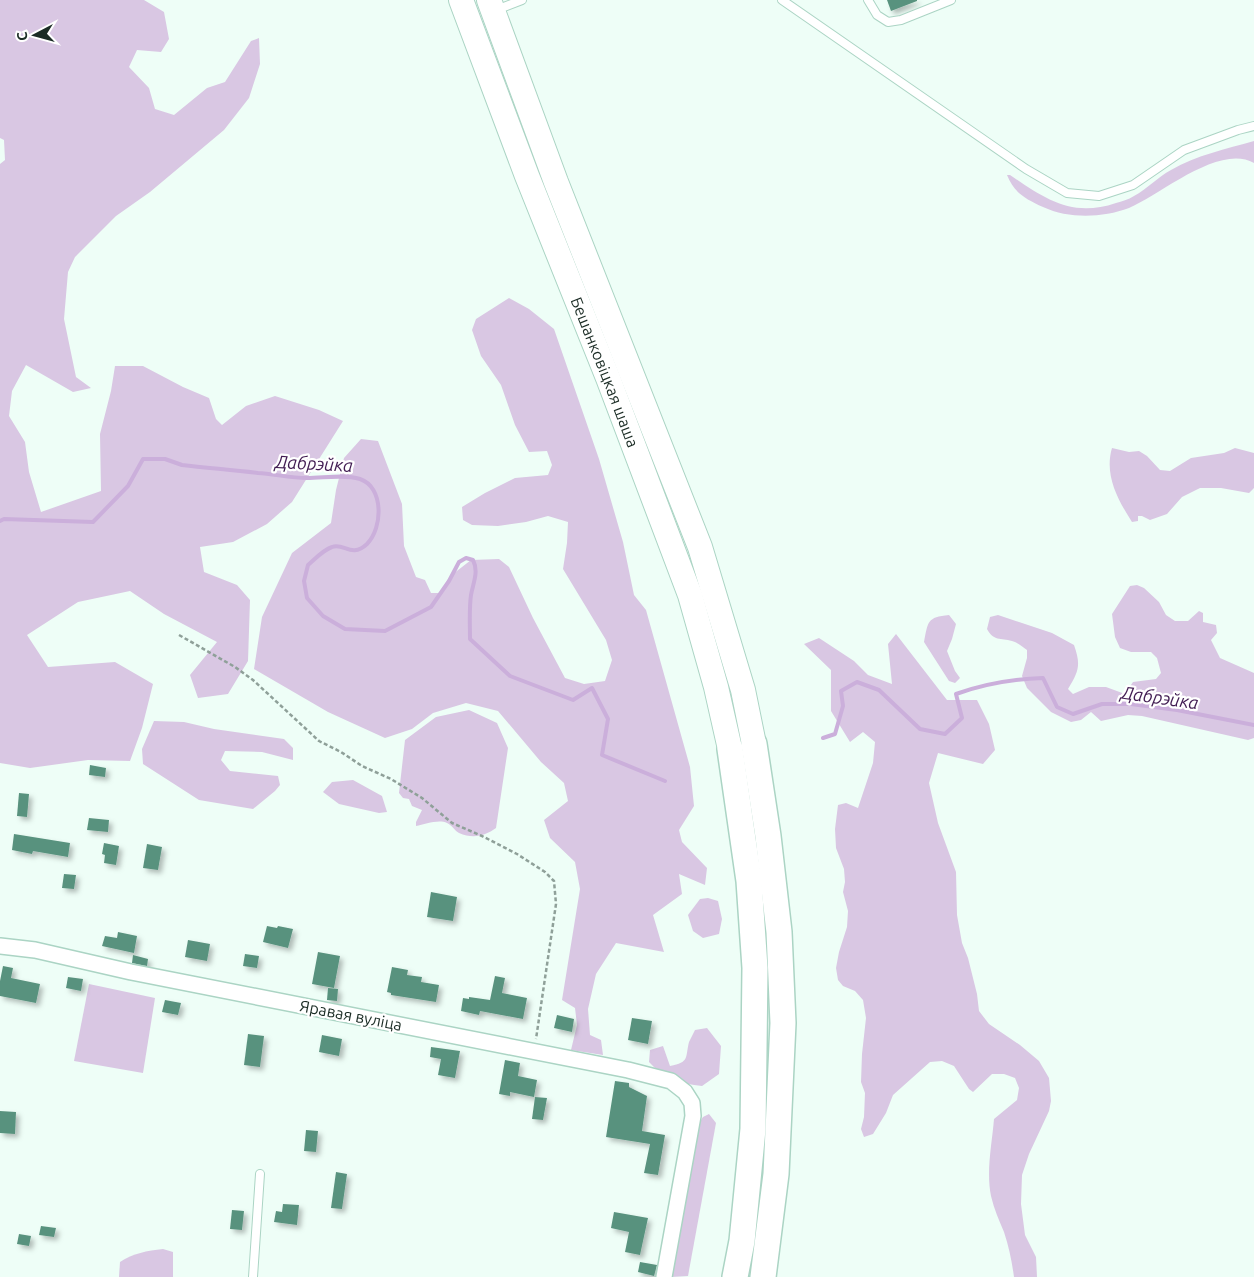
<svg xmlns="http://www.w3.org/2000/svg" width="1254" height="1277" font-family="Ubuntu,sans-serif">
<defs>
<filter id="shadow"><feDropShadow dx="3.5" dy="3.5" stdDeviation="2.5" flood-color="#0004"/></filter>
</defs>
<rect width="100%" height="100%" fill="#eefef7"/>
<g fill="#d9c7e3">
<path d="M0 0H144L164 12 169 39 161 52 137 50 129 67 149 88 155 109 174 115 207 88 225 82 251 41 259 38 260 64 249 98 224 130 150 192 116 216 75 257 68 272 64 319 76 377 91 388 73 392 26 365 12 391 9 416 25 442 29 472 41 512 101 491 100 434 111 391 115 366H143L183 387 209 398 216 419 222 425 246 406 275 396 319 410 343 421 292 502 267 524 233 542 200 547 204 572 237 585 250 600 248 661 228 694 198 698 190 675 217 642 164 614 130 591 78 602 27 635 48 667 115 662 153 684 142 728 130 761 88 760 30 768 0 763V164L5 160 4 140 0 138Z"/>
<path d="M1254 141V163C1220 143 1161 194 1129 208 1102 218 1069 219 1043 207 1026 199 1014 193 1007 175H1010C1045 199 1072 218 1116 203 1122 201 1128 200 1134 196 1147 189 1158 177 1171 170 1197 155 1226 149 1254 141Z"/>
<path d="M509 298 529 309 554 329 599 459 623 542 634 595 646 610 690 767 694 806 679 830 682 842 707 868 705 885 679 874 682 894 653 915 664 952 616 943 596 974 588 1009 590 1035 601 1040 603 1055 571 1050 577 1025 575 1008 562 1000 580 889 575 862 550 838 544 820 568 801 564 783 541 762 498 711 466 703 433 713 412 729 385 738 328 712 254 669 262 617 292 553 331 523 336 490 344 458 361 439 378 441 402 504 404 546 416 577 425 580 431 593H441L453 574 471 560 499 559 509 567 533 618 565 678 584 684 605 681 612 660 606 640 563 569 567 543 568 522 548 516 526 522 498 526 472 525 463 520 462 507 485 493 515 478 548 475 552 465 547 451 529 452 515 425 501 385 481 356 472 330 476 319Z"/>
<path d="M1112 448 1129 452 1139 451 1147 456 1160 470 1170 471 1191 458 1224 453 1235 448 1254 453V488L1249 493 1221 488H1200L1182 497 1167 514 1150 520 1142 516H1138V521L1132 522C1118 500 1104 475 1112 448Z"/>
<path d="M1137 585 1144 588 1159 602 1166 615 1175 621H1188L1199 611 1203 613V622L1216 625 1217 633 1211 640 1220 658 1254 673V738L1248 740 1142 716 1128 715 1101 721 1091 712 1081 720 1071 722 1051 712 1027 688 1022 676 1027 658V650C1023 647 1017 642 1012 641 1001 638 993 641 987 629L990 617 998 615 1052 633 1074 645C1081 665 1079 671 1068 689L1073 694 1089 687H1106L1125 694 1133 682 1156 679 1161 673 1157 658 1151 652H1131L1120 648 1115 637 1112 614 1130 586Z"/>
<path d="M949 615 956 624 952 639 947 651 955 671 960 678 955 683 949 681 924 642C928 622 927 617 949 615Z"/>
<path d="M896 634 947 700H977L989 724 995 750 983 764 938 753 929 783 938 823 956 872 957 915 962 943 968 958 977 994 979 1011 989 1024 1020 1045 1039 1061 1049 1078 1051 1101 1049 1111 1029 1154 1022 1175 1021 1204 1025 1235 1036 1257 1037 1277H1014C1012 1262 1009 1247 1004 1232 999 1220 994 1209 991 1196 986 1171 992 1144 994 1119L1017 1100 1019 1088 1015 1078 1004 1074H992L973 1092 969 1089 954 1066 942 1061 930 1062 893 1095 886 1113 873 1134 864 1137 861 1129 864 1117 865 1093 861 1082 862 1054 866 1018 863 1000 855 991 843 986 838 980 836 968 839 952 847 927 848 911 843 892 845 882 844 869 836 848 835 829 838 805 846 803 858 808 873 763 875 742 863 732 850 742 831 711V670L804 644 819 638 854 661 868 675 892 684 888 644Z"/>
<path d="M469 710 497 723 508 748 496 828C485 836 473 839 459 833 455 831 452 825 447 823 439 819 425 824 416 826V822L422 810 412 806 409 799 403 798 399 793 405 740 436 717Z"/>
<path d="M154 721 184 722 214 729 284 739 293 748V760L262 752 225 751 221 760 230 771 278 776 280 785 275 791 253 809 199 800 143 764 142 749Z"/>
<path d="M353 780 382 796 387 812 379 813 339 804 323 792 332 782Z"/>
<path d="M708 898 718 901 722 919 719 934 703 938 693 931 688 915 700 899Z"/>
<path d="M89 984 155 998 143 1073 74 1061Z"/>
<path d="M707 1028 721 1046 719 1074 702 1086C681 1084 663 1078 649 1062L650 1050 663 1046 670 1066C690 1062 685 1058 689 1042 691 1038 693 1034 695 1030Z"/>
<path d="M709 1114 716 1123 688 1276 671 1277 699 1123 703 1117Z"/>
<path d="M163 1249 173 1252V1277H119L120 1262C133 1253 147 1251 163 1249Z"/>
</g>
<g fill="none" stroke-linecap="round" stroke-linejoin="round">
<g stroke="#cbafdb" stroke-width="4">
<path d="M0 521 4 519 93 522 128 486 143 459H165L182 465C208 468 233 470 258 473 274 474 291 478 307 478 324 478 344 474 360 479 384 487 383 528 367 544 351 559 344 542 332 547 323 550 315 559 308 565L304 581 307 598 323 616 345 629 385 631 431 607 449 581 459 562 466 558 473 560C479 572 473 583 471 595 469 609 470 625 470 639L510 676 573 700 592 688 608 719 602 755 665 781"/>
<path d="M823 738 835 734 843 706 841 691 857 682 879 690 920 729 945 734 962 718 956 694C984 684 1013 679 1043 678L1057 707 1073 714 1102 704H1131L1177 710 1254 725"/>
</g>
</g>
<g fill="#59927e" filter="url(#shadow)">
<path d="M887 0H917V1L891 11Z"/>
<path d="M90 765 106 768 105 777 89 775Z"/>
<path d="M19 793 29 794 27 817 17 816Z"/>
<path d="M89 818 109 820 108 832 87 830Z"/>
<path d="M14 834 70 843 68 857 33 851 32 854 12 850Z"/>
<path d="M104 843 119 846 116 865 104 863 105 855 102 854Z"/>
<path d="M147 844 162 847 158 870 143 868Z"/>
<path d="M64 874 76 875 74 889 62 888Z"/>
<path d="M431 892 457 897 453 921 427 917Z"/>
<path d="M267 926 277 928 278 926 293 929 288 948 263 942Z"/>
<path d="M118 932 137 936 134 953 102 946 105 936 117 938Z"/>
<path d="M188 940 210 944 207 961 185 957Z"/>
<path d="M318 952 340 956 334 988 312 984Z"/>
<path d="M245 954 259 956 257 968 243 966Z"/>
<path d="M133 955 148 959 147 966 132 963Z"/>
<path d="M3 966 13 968 11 978 40 984 36 1003 0 996V981Z"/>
<path d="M392 967 408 970 407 975 422 977 421 982 439 985 436 1002 391 995V993L387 992Z"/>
<path d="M495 976 505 978 502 993 527 998 523 1019 480 1011 479 1015 461 1011 463 998 469 999V997L490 1000Z"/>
<path d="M68 977 83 979 81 991 66 988Z"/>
<path d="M328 988 338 989 337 1001 327 1000Z"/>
<path d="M165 1000 181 1003 178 1015 162 1012Z"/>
<path d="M557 1015 574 1019 572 1032 554 1028Z"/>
<path d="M632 1018 652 1021 648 1044 628 1040Z"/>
<path d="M248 1034 264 1036 260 1067 244 1065Z"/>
<path d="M322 1035 342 1039 339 1056 319 1052Z"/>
<path d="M431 1047 460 1051 455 1078 438 1075 441 1059 430 1057Z"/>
<path d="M505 1060 520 1063 518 1076 537 1080 534 1097 510 1092V1096L499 1094Z"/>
<path d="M615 1081 629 1083V1087L647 1096 642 1131 665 1135 658 1175 644 1173 650 1144 606 1137Z"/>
<path d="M535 1097 547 1098 543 1120 532 1119Z"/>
<path d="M0 1111 16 1112 15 1134 0 1133Z"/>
<path d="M306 1130 318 1131 316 1152 304 1151Z"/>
<path d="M336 1172 347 1174 342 1209 331 1208Z"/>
<path d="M283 1204 299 1205 297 1225 274 1222 276 1211 282 1212Z"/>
<path d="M232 1210 244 1211 242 1230 230 1229Z"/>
<path d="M614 1212 648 1218 640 1255 625 1252 629 1232 611 1228Z"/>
<path d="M41 1226 56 1228 54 1237 39 1235Z"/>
<path d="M19 1234 31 1236 29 1246 17 1244Z"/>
<path d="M640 1262 657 1265 654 1276 638 1272Z"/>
</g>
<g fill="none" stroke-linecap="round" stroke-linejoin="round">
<defs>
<g id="service">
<path d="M782 0 1026 169 1067 193 1099 196 1133 185 1184 150 1238 130 1254 126"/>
<path d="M868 0 877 15 888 22 901 20 951 0"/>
<path d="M496 10 522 0"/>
<path d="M253 1277 260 1174"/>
</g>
<path id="minor" d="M0 946 35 950 131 972 628 1070 671 1081 685 1092 692 1103 693 1116 664 1277"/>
<g id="primary">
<path id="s1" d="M461 0 527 176 608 378 690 595 716 687 730 749"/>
<path d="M489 0 556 182 700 547 743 690 754 744"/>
</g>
<g id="trunk">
<path d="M754 744 768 836 779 932 783 1023 776 1174 763 1277"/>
<path d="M730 749 749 881 755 968 753 1129 742 1241 735 1277"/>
</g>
</defs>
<use href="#service" stroke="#abd4c4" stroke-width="10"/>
<use href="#minor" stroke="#abd4c4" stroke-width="18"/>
<use href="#primary" stroke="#abd4c4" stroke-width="26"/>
<use href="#trunk" stroke="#abd4c4" stroke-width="28"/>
<path stroke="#8fa099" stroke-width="2.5" stroke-dasharray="4 2.5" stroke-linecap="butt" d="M179 635 235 667 253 680 319 741 341 752 362 766 391 779 422 798 452 823 482 836 517 854 545 872 554 881 556 904 536 1039"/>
<use href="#service" stroke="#fff" stroke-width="8"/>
<use href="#minor" stroke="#fff" stroke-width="15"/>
<use href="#primary" stroke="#fff" stroke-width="24"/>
<use href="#trunk" stroke="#fff" stroke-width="25"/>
</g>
<g text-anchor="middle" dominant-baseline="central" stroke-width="4.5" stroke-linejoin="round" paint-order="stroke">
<g font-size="16" fill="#1b2c25" stroke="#fff">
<text stroke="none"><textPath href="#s1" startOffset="399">Бешанковіцкая шаша</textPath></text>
<text transform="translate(351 1015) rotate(11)">Яравая вуліца</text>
</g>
<g font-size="18" font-style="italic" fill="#411c52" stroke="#fff">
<text transform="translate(314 463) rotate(3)">Дабрэйка</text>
<text transform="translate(1160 697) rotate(8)">Дабрэйка</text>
</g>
</g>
<g transform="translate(35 35) rotate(264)" stroke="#ffffff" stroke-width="4" paint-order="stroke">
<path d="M0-4L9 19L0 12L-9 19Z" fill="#1b2c25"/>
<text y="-8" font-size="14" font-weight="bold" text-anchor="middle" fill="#1b2c25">С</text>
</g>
</svg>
